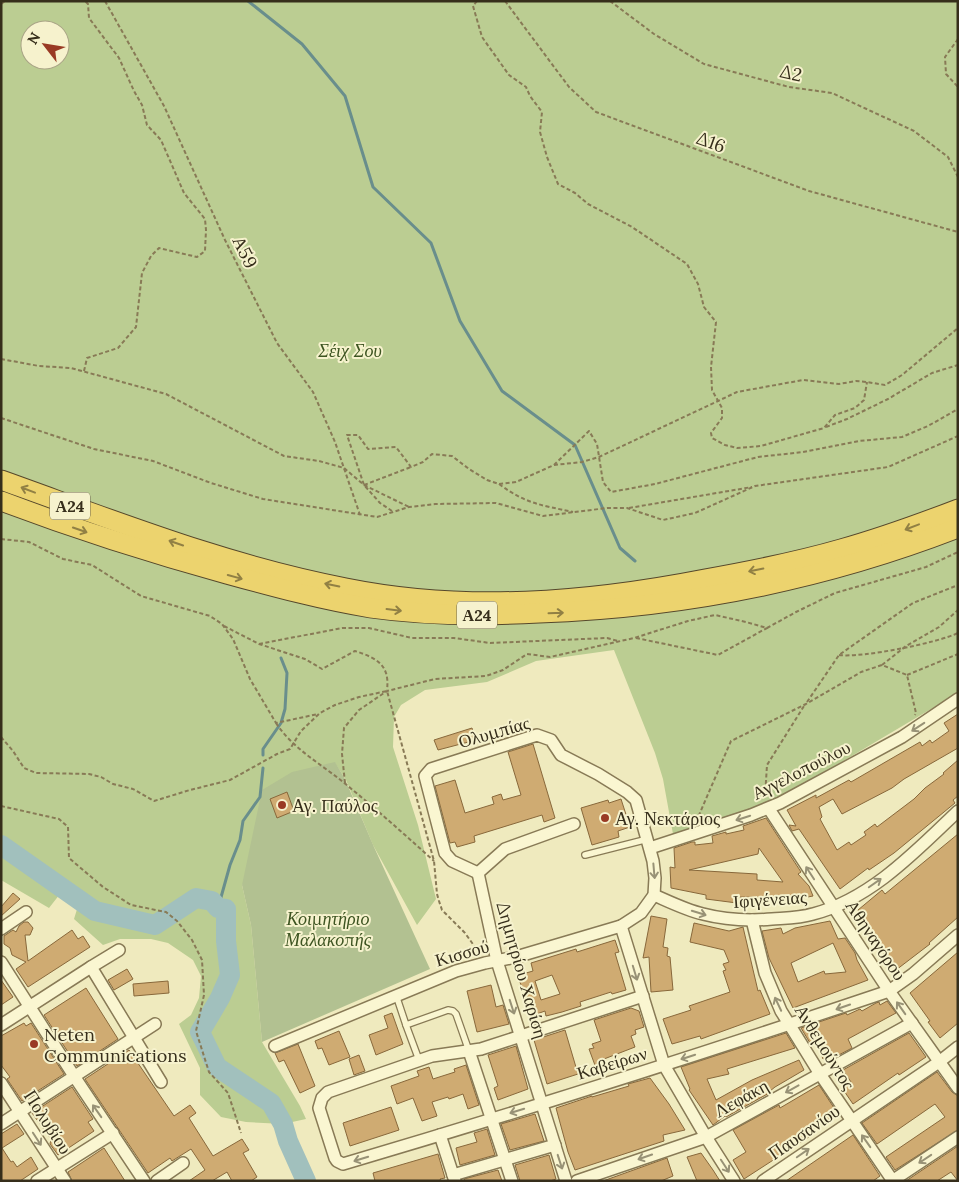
<svg xmlns="http://www.w3.org/2000/svg" width="959" height="1182" font-family="Lora,serif">
<rect width="100%" height="100%" fill="#efeabe"/>
<path fill="#bbcd92" fill-rule="evenodd" d="M1 1H958V693L813 779 773 801 673 834 663 779 655 753 614 650 536 661 487 682 425 690 401 705 394 717 393 747 418 825 436 899 417 925 373 845 346 780 335 763 242 885 251 925 262 1042 300 1106 306 1119 283 1124 246 1122 221 1117 200 1095V1068L179 1024 191 1015 199 998 201 976 193 960 168 943 151 939H120L103 945 74 919 78 906 67 885 49 908 1 880ZM30 30H60V60H30Z"/>
<path fill="#b2c191" d="M335 762 345 779 374 847 430 969 262 1042 251 925 242 885 262 790 292 772Z"/>
<g fill="none" stroke-linecap="round" stroke-linejoin="round">
<g stroke="#698e8c" stroke-width="3">
<path d="M248 1 302 44 345 96 373 187 431 243 460 321 502 391 575 445 620 548 635 561"/>
<path d="M263 755V749L281 723 285 709 287 673 281 658"/>
<path d="M218 908 230 865 240 840 243 821 260 797 263 768"/>
</g>
<path stroke="#a1c0bd" stroke-width="20" d="M1 845 95 911 155 925 196 898 212 901 218 908 226 909V941L230 975 220 998 200 1032 217 1067 271 1103 283 1124 288 1141 306 1181"/>
</g>
<g fill="#cfab72" stroke="#88683b" fill-rule="evenodd">
<path d="M958 714V748L904 779 892 788 842 814 833 799 819 807 822 817 820 819 837 850 849 842 851 845 866 835 864 832 875 824 877 827 914 799 925 788 944 774 943 773 958 760V796L953 800 955 803 894 853 869 870 868 868 840 889 799 829 792 831 789 825 796 826 787 810 816 795V798L849 780 851 782 920 742 922 746 930 740 932 743 949 731 944 723Z"/>
<path d="M472 728 476 740 438 750 434 740Z"/>
<path d="M533 744 555 818 544 822 542 815 474 836 475 842 457 847 455 842 450 843 435 786 455 780 465 813 494 804 492 797 501 794 503 800 521 795 508 752Z"/>
<path d="M287 792 294 811 277 818 270 799Z"/>
<path d="M621 799 630 827 618 831 619 837 592 845 581 808 608 800 609 803Z"/>
<path d="M766 818 801 872 798 874 809 886 813 896 792 900 791 898 738 897 737 903 706 899V895L671 888 670 867 675 868 674 848 692 842H695V845L713 843 712 836 726 832V834L744 830 743 826ZM759 848 783 882 757 880V874L689 870 758 854Z"/>
<path d="M958 834V917L929 943 930 944 896 970 874 941 877 939 858 910 882 890 885 894Z"/>
<path d="M13 893 20 899 1 916V907Z"/>
<path d="M651 916 667 919 663 947 668 948 667 956 670 957 673 990 651 992 649 957 643 958Z"/>
<path d="M830 921 838 939 845 938 855 953 857 960 868 980 793 1008 769 958 762 931 781 928 783 934 795 928ZM833 943 846 972 825 974 824 971 798 982 791 963Z"/>
<path d="M24 922H28L33 928 30 935H25L28 961 72 930 78 939 83 936 90 947 28 987 16 969 26 962 12 955 10 948 4 944V936L13 930 16 932 19 926Z"/>
<path d="M694 923 729 931 743 927 758 991 760 990 770 1014 701 1039 700 1036 672 1044 663 1019 691 1010 689 1006 730 992 723 971 726 970 723 964 729 962 724 950 690 942Z"/>
<path d="M615 940 619 952 615 953 626 990 612 994 611 992 580 1002 581 1006 562 1012 546 1016 545 1011 534 1015 530 1003 527 1004 519 979 527 976 526 973 533 971 531 963 576 949 577 952ZM552 975 560 994 541 1000 535 981Z"/>
<path d="M958 952V1023L940 1038 928 1022 930 1021 910 993Z"/>
<path d="M127 969 133 979 114 990 108 980Z"/>
<path d="M1 980 13 997 1 1005Z"/>
<path d="M168 981 169 993 134 996 133 984Z"/>
<path d="M491 985 496 1007 503 1005 509 1024 477 1032 467 991Z"/>
<path d="M86 988 118 1039 77 1066 44 1015Z"/>
<path d="M887 1001 896 1013 848 1039 852 1048 835 1057 833 1054 823 1059 816 1041 810 1043 801 1028 846 1013 847 1015 860 1009 862 1011 876 1003 879 1002 880 1005Z"/>
<path d="M631 1008 639 1011 644 1027 635 1030 636 1034 631 1036 635 1047 604 1059 606 1065 596 1068 589 1049 594 1048 592 1044 601 1041 594 1020Z"/>
<path d="M392 1013 403 1044 376 1055 369 1035 388 1028 384 1016Z"/>
<path d="M24 1023 26 1026 31 1023 64 1074 22 1101 7 1079 10 1077 1 1065V1036Z"/>
<path d="M565 1030 578 1074 547 1084 534 1040Z"/>
<path d="M339 1031 350 1057 329 1065 322 1048 318 1049 315 1041Z"/>
<path d="M786 1033 795 1048 727 1069 729 1074 707 1079 716 1100 752 1080 799 1060 804 1070 775 1087 770 1091 771 1092 726 1117 725 1116 713 1125 689 1090 690 1089 681 1067Z"/>
<path d="M909 1033 926 1057 899 1075 898 1073 853 1104 842 1088 851 1082 843 1070Z"/>
<path d="M298 1044 315 1086 300 1093 284 1060 279 1062 275 1053Z"/>
<path d="M516 1046 528 1089 498 1100 494 1088 498 1086 488 1055Z"/>
<path d="M129 1050 174 1116 190 1105 196 1113 189 1118 213 1156 242 1139 249 1150 243 1153 257 1177 251 1181H232L227 1172 212 1181H189L205 1170 191 1149 172 1161 170 1158 148 1173 85 1079Z"/>
<path d="M359 1055 365 1071 354 1075 349 1059Z"/>
<path d="M466 1065 479 1105 468 1109 463 1094 449 1099 448 1097 432 1102 437 1116 422 1121 413 1098 397 1104 391 1086 419 1076 417 1071 429 1067 433 1079 455 1072 454 1069Z"/>
<path d="M937 1072 952 1092 958 1096V1130L895 1170 886 1157 945 1117 935 1104 877 1144 862 1123Z"/>
<path d="M650 1078 669 1104 685 1130 663 1135 664 1141 575 1170 568 1152 556 1108 592 1096V1097L629 1086 628 1084Z"/>
<path d="M819 1085 838 1114 813 1130 815 1133 744 1179 733 1160 746 1152 733 1130 779 1105 780 1108Z"/>
<path d="M72 1087 93 1119 88 1122 94 1131 58 1155 50 1144 51 1139 32 1113Z"/>
<path d="M391 1107 399 1130 350 1146 343 1123Z"/>
<path d="M535 1114 544 1141 510 1150 501 1124Z"/>
<path d="M17 1124 24 1134 2 1148 11 1162 13 1161 17 1167 31 1157 38 1169 20 1181H1V1134Z"/>
<path d="M487 1129 495 1155 460 1165 456 1148 477 1142 474 1133Z"/>
<path d="M853 1135 880 1176 873 1181H786Z"/>
<path d="M958 1146V1181L951 1172 937 1181H906Z"/>
<path d="M104 1148 125 1181H72L68 1172Z"/>
<path d="M701 1153 713 1170 720 1181H697L687 1157Z"/>
<path d="M438 1154 445 1178 440 1179 441 1181H375L373 1173Z"/>
<path d="M549 1155 556 1179 550 1181H520L515 1165Z"/>
<path d="M667 1158 673 1176 661 1181H603Z"/>
<path d="M498 1170 502 1181H465L464 1179Z"/>
</g>
<g fill="none" stroke-linecap="round" stroke-linejoin="round">
<defs>
<g id="service">
<path d="M585 855 648 839"/>
<path d="M396 995 406 1025 448 1010 453 1011 456 1014 469 1051"/>
<path d="M406 1025 419 1060"/>
</g>
<g id="minor">
<path d="M769 809 889 991 958 1088"/>
<path d="M650 848 751 815 780 803 902 737 958 699"/>
<path d="M654 895C670 902 686 910 703 914 726 920 748 921 772 919 786 918 800 918 813 914 871 899 916 851 958 811"/>
<path d="M752 920 765 973 781 1011 820 1074 893 1181"/>
<path d="M621 926 664 1065 706 1137 734 1181"/>
<path d="M1 929 26 912"/>
<path d="M119 950 91 967 161 1082"/>
<path d="M1 962 74 1076 144 1181"/>
<path d="M643 996 481 1049 432 1056 328 1092 322 1098 319 1108 335 1158 337 1161 343 1164C526 1110 708 1052 889 991L913 974 958 935"/>
<path d="M1 1025 91 967"/>
<path d="M275 1046 456 971 485 963 516 957 621 926 641 913 654 895 655 878 653 861 636 800 627 792 598 774 561 755 551 740 537 735 431 769 425 776 445 853 452 861 478 873"/>
<path d="M469 1051 512 1181"/>
<path d="M1 1083 65 1181"/>
<path d="M1 1124 155 1024"/>
<path d="M440 1135 455 1181"/>
<path d="M453 1175 555 1145"/>
<path d="M37 1181 113 1133"/>
<path d="M157 1181 183 1163"/>
<path d="M566 1181 497 961 478 873 505 849 574 824"/>
<path d="M577 1181 706 1137 912 1023"/>
<path d="M763 1181 939 1062 958 1047"/>
<path d="M892 1181 958 1137"/>
</g>
<g id="trunk">
<path d="M1 480C116 521 226 565 346 588 465 612 587 602 705 579 750 571 796 562 841 549 880 538 919 524 958 509"/>
<path d="M1 501C75 529 150 553 227 574 274 587 322 600 371 608 427 616 482 616 539 613 682 608 824 580 958 528"/>
</g>
</defs>
<use href="#service" stroke="#887a56" stroke-width="8"/>
<use href="#minor" stroke="#887a56" stroke-width="14"/>
<use href="#trunk" stroke="#55472b" stroke-width="21"/>
<g stroke="#887a56" stroke-width="2" stroke-dasharray="4 2.5" stroke-linecap="butt">
<path d="M105 1 164 106 225 240 277 343 313 392 335 442 360 515"/>
<path d="M477 1 473 6 482 37 509 75 526 87 530 96 542 112 540 132 547 157 558 184 575 193 588 204 632 227 687 264 698 284 704 307 716 322 711 367 712 390 722 408V418L711 433 712 438 725 445 737 448 761 446 824 428 835 415 855 408 864 400 867 382"/>
<path d="M505 1 569 87 596 112 809 191 958 232"/>
<path d="M610 1 654 34 704 64 789 87 832 93 914 131 948 157 958 177"/>
<path d="M1 4 5 1"/>
<path d="M958 39 945 57 946 74 958 87"/>
<path d="M1 359 39 366 71 368 166 394 284 456 319 461 344 468 364 485 409 507"/>
<path d="M84 371 87 358 118 348 136 327 142 273 151 256 159 248 197 257 205 251 206 230 205 219 184 193 161 140 147 125 142 105 134 91 119 58 89 18 88 4 85 1"/>
<path d="M1 418 94 449 153 461 211 483 263 499 377 517 409 507 435 504 496 503 543 516 607 508H627L663 520 695 513 755 486 888 467 958 436"/>
<path d="M826 427 847 419 888 399 932 373 958 365"/>
<path d="M554 465 582 462 599 457 737 392 803 380 839 384 856 381 867 382 885 385 902 375 958 328"/>
<path d="M499 484C526 504 541 505 573 512"/>
<path d="M364 485 411 467"/>
<path d="M629 508 752 487"/>
<path d="M392 511 380 503 364 485 347 435H358L368 449 396 447 411 467 423 462 432 454 452 456 469 469 487 480 499 484 516 482 554 465 589 431 597 444 603 482 611 492 655 484 758 457 803 452 859 441 902 437 928 426 958 409"/>
<path d="M1 539 29 542 63 559 92 565 141 596 210 616 222 624 233 639 250 679 276 723 318 714"/>
<path d="M224 626 259 644 305 659 322 669 355 651C377 658 390 665 387 690"/>
<path d="M636 638 718 655 767 628"/>
<path d="M259 644 342 628H369L412 638H454L490 643 607 638 618 641"/>
<path d="M839 655C862 658 937 643 958 633"/>
<path d="M882 665 906 646 939 627 958 610"/>
<path d="M907 675 958 654"/>
<path d="M807 702 839 655 913 603 958 585"/>
<path d="M276 723C292 748 321 764 343 782 374 807 404 834 434 861"/>
<path d="M1 737 13 751 24 768 36 773 89 774 101 777 113 784 133 789 154 801 190 790 230 780 277 754 290 749 301 731 320 713 335 705 359 697 387 691 434 861 437 894 439 901 442 910 465 933 480 954"/>
<path d="M345 783 342 754 344 728 359 710 387 691 435 679 486 676 503 670 527 654 550 657 634 638 688 621 715 615 746 622 767 628 796 612 835 593 926 567 958 552"/>
<path d="M765 797 767 765 804 706"/>
<path d="M1 806 59 819 68 827 69 858 103 887 131 905 166 912 177 921 192 940 202 960 204 995 196 1031 209 1072 228 1093 241 1133"/>
<path d="M696 822 731 741 806 704 861 672 882 665 907 675 916 713 915 715"/>
</g>
<use href="#service" stroke="#faf6d1" stroke-width="5.5"/>
<use href="#minor" stroke="#faf6d1" stroke-width="11"/>
<use href="#trunk" stroke="#ecd36e" stroke-width="19"/>
</g>
<defs><path id="oneway-shaft" d="M-6 0H5M1.5-3L5.5 0L1.5 3" fill="none" stroke-width="1.6" stroke-linecap="round" stroke-linejoin="round" transform="scale(1.25)"/></defs>
<g stroke="#918044">
<use href="#oneway-shaft" transform="translate(28 490) rotate(-159)"/>
<use href="#oneway-shaft" transform="translate(912 527) rotate(159)"/>
<use href="#oneway-shaft" transform="translate(80 530) rotate(19)"/>
<use href="#oneway-shaft" transform="translate(176 543) rotate(-161)"/>
<use href="#oneway-shaft" transform="translate(756 570) rotate(169)"/>
<use href="#oneway-shaft" transform="translate(235 577) rotate(15)"/>
<use href="#oneway-shaft" transform="translate(332 585) rotate(-168)"/>
<use href="#oneway-shaft" transform="translate(394 610) rotate(7)"/>
<use href="#oneway-shaft" transform="translate(556 613) rotate(-2)"/>
</g>
<g stroke="#989276">
<use href="#oneway-shaft" transform="translate(918 727) rotate(147)"/>
<use href="#oneway-shaft" transform="translate(743 818) rotate(162)"/>
<use href="#oneway-shaft" transform="translate(654 871) rotate(85)"/>
<use href="#oneway-shaft" transform="translate(810 873) rotate(-123)"/>
<use href="#oneway-shaft" transform="translate(875 883) rotate(-35)"/>
<use href="#oneway-shaft" transform="translate(699 913) rotate(17)"/>
<use href="#oneway-shaft" transform="translate(635 973) rotate(73)"/>
<use href="#oneway-shaft" transform="translate(778 1004) rotate(-115)"/>
<use href="#oneway-shaft" transform="translate(512 1007) rotate(72)"/>
<use href="#oneway-shaft" transform="translate(843 1007) rotate(161)"/>
<use href="#oneway-shaft" transform="translate(901 1008) rotate(-125)"/>
<use href="#oneway-shaft" transform="translate(688 1057) rotate(162)"/>
<use href="#oneway-shaft" transform="translate(792 1089) rotate(151)"/>
<use href="#oneway-shaft" transform="translate(97 1111) rotate(-125)"/>
<use href="#oneway-shaft" transform="translate(517 1111) rotate(163)"/>
<use href="#oneway-shaft" transform="translate(37 1139) rotate(57)"/>
<use href="#oneway-shaft" transform="translate(866 1141) rotate(-125)"/>
<use href="#oneway-shaft" transform="translate(803 1153) rotate(-35)"/>
<use href="#oneway-shaft" transform="translate(645 1157) rotate(161)"/>
<use href="#oneway-shaft" transform="translate(361 1159) rotate(163)"/>
<use href="#oneway-shaft" transform="translate(925 1159) rotate(146)"/>
<use href="#oneway-shaft" transform="translate(560 1162) rotate(72)"/>
<use href="#oneway-shaft" transform="translate(725 1166) rotate(57)"/>
</g>
<g fill="#993a24" stroke="#f6f2cd" stroke-width="2">
<circle cx="282" cy="805" r="5"/>
<circle cx="605" cy="818" r="5"/>
<circle cx="34" cy="1044" r="5"/>
</g>
<g text-anchor="middle" dominant-baseline="central" stroke-width="4" stroke-linejoin="round" paint-order="stroke">
<g fill="#f6f2cd" stroke="#706950" stroke-width="1">
<rect x="50" y="492.5" width="40" height="27" rx="4"/>
<rect x="457" y="601.5" width="40" height="27" rx="4"/>
</g>
<g font-size="16" font-weight="bold" fill="#362e1b">
<text x="70" y="506">Α24</text>
<text x="477" y="615">Α24</text>
</g>
<g font-size="18" fill="#362e1b" stroke="#f6f2cd">
<text transform="translate(791 73) rotate(12)">Δ2</text>
<text transform="translate(711 142) rotate(20)">Δ16</text>
<text transform="translate(245 252) rotate(64)">Α59</text>
<text transform="translate(494 732) rotate(-16)">Ολυμπίας</text>
<text transform="translate(801 770) rotate(-27)">Αγγελοπούλου</text>
<text transform="translate(770 899) rotate(-4)">Ιφιγένειας</text>
<text transform="translate(876 940) rotate(56)">Αθηναγόρου</text>
<text transform="translate(462 953) rotate(-16)">Κισσού</text>
<text transform="translate(522 970) rotate(74)">Δημητρίου Χαρίση</text>
<text transform="translate(825 1047) rotate(58)">Ανθεμούντος</text>
<text transform="translate(612 1063) rotate(-17)">Καβείρων</text>
<text transform="translate(741 1098) rotate(-29)">Λεφάκη</text>
<text transform="translate(48 1122) rotate(57)">Πολυβίου</text>
<text transform="translate(804 1132) rotate(-35)">Παυσανίου</text>
</g>
<g font-size="18" font-style="italic" fill="#3d5421" stroke="#f6f2cd">
<text x="350" y="350">Σέιχ Σου</text>
<text x="328" y="918">Κοιμητήριο<tspan x="328" dy="21">Μαλακοπής</tspan></text>
</g>
<g font-size="18" fill="#362e1b" stroke="#f6f2cd" text-anchor="start">
<text x="292" y="805">Αγ. Παύλος</text>
<text x="615" y="818">Αγ. Νεκτάριος</text>
<text x="44" y="1034">Neten<tspan x="44" dy="21">Communications</tspan></text>
</g>
</g>
<rect width="959" height="1182" fill="none" stroke="#362e1b" stroke-width="5"/>
<g transform="translate(45 45) rotate(301)"><circle r="24" fill="#f6f2cd" stroke="#a9a486"/>
<path d="M0-4L9 19L0 12L-9 19Z" fill="#993a24"/>
<text y="-8" font-size="14" font-weight="bold" text-anchor="middle" fill="#362e1b">N</text>
</g>
</svg>
